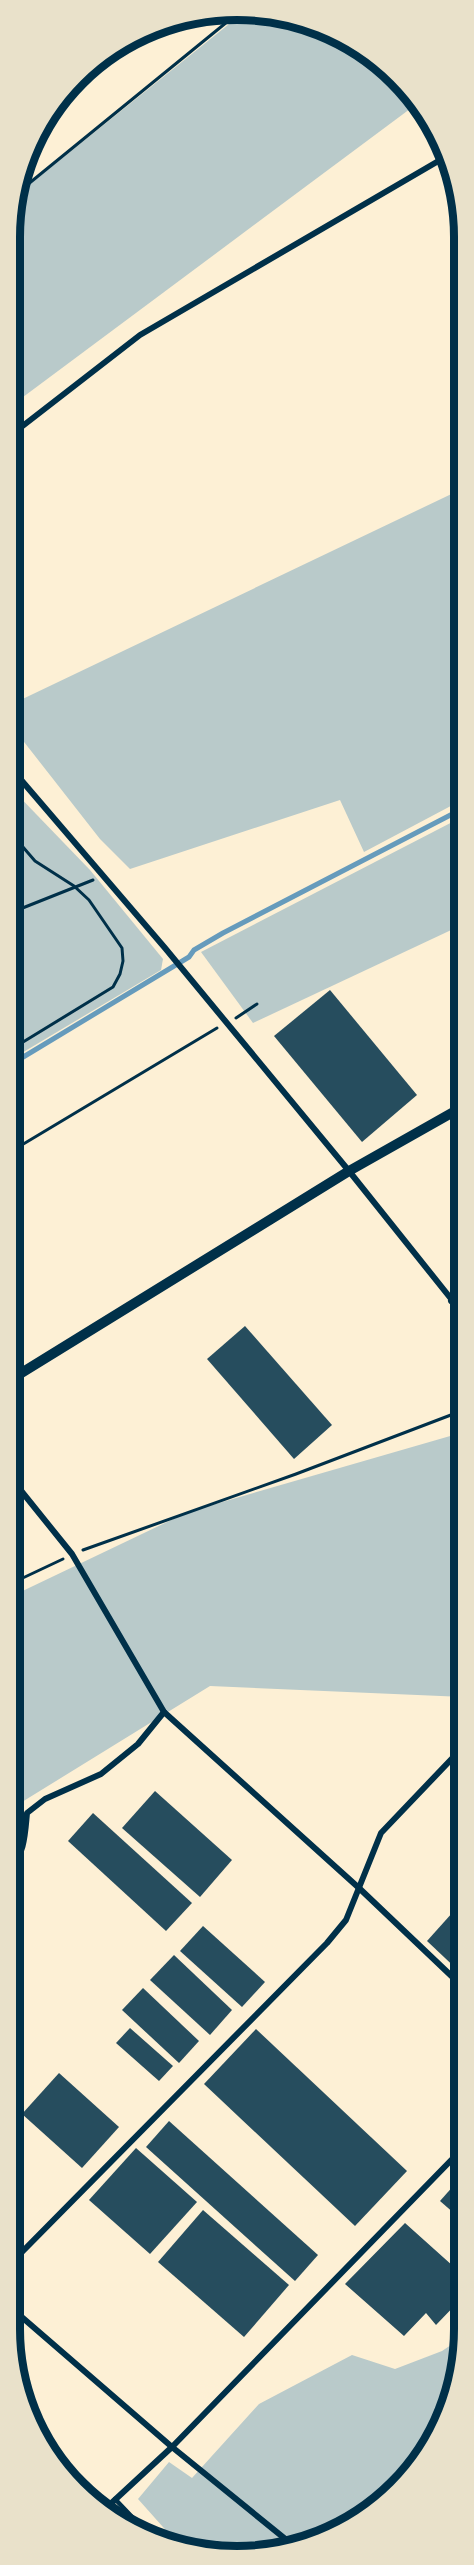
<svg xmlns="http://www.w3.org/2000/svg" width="474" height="2565" font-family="Arial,sans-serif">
<rect width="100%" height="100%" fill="#fdf0d5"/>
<g fill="#b9caca">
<path d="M266 11 338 33 398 76 418 103 11 406V208L15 196 244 12Z"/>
<path d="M464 488V799L364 852 340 800 130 869 100 839 10 724V705Z"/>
<path d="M10 787 90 870 163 959 161 970 10 1060Z"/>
<path d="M464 816V924L253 1023 201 952Z"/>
<path d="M464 1432V1697L210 1686 9 1810 10 1597 188 1512Z"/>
<path d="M463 2337V2357L441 2429 387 2500 310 2544 222 2556 179 2545 138 2499 169 2462 192 2478 259 2404 352 2355 395 2369 442 2351Z"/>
</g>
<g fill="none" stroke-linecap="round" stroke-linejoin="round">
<path stroke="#669bbc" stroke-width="5" d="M10 1065 189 957 194 950 223 933 464 808"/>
</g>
<g fill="#264d5e">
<path d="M330 990 417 1095 362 1142 274 1036Z"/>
<path d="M245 1326 332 1425 294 1459 207 1359Z"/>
<path d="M155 1791 232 1860 200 1897 122 1828Z"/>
<path d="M93 1813 192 1903 166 1931 68 1841Z"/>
<path d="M453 1912 463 1921V1975L427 1941Z"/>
<path d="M203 1926 265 1982 242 2007 180 1951Z"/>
<path d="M174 1955 232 2010 210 2035 150 1980Z"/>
<path d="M143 1988 199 2041 179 2063 122 2010Z"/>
<path d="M130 2028 173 2066 159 2081 116 2043Z"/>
<path d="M256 2029 407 2171 355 2226 204 2084Z"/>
<path d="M59 2073 119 2127 82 2168 22 2114Z"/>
<path d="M169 2121 318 2255 295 2281 146 2147Z"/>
<path d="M136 2148 197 2202 150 2254 89 2200Z"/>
<path d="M463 2175V2221L440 2201Z"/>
<path d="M203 2210 289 2285 244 2337 158 2262Z"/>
<path d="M405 2223 463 2275V2303L460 2300 436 2325 426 2313 404 2336 345 2284Z"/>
</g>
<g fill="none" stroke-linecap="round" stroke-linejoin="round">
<g stroke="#003049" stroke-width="3">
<path d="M16 194 238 13"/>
<path d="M10 913 93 880"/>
<path d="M236 1018 257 1004"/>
<path d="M10 1050 113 987 120 974 123 961 122 948 89 900 74 886 35 861 10 832"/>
<path d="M10 1152 217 1028"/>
<path d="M83 1550 296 1474 464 1410"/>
<path d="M10 1584 63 1559"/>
</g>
<path stroke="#003049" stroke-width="4.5" d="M115 2499 154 2540"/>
<g stroke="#003049" stroke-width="6">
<path d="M11 435 140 335 447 156"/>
<path d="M10 767 165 948 349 1171 464 1315"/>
<path d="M451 1301 464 1294"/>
<path d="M10 1477 72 1554 164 1712 359 1888 463 1987"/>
<path d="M9 1870C25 1854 25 1834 27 1813L45 1799 101 1774 138 1744 164 1712"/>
<path d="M9 2259 20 2254 327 1943 346 1920 381 1833 463 1747"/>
<path d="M9 2306 172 2447 294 2546"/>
<path d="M105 2509 172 2447 463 2148"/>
</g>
<path stroke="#003049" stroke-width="10" d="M10 1380 349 1171 464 1106"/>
</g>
<path d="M0 0H474V2565H0ZM237 20H237A217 217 0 0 1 454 237V2329A217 217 0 0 1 237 2546H237A217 217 0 0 1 20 2329V237A217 217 0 0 1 237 20Z" fill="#e9e1ca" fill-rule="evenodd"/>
<path fill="none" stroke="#003049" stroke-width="8" d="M237 20H237A217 217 0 0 1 454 237V2329A217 217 0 0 1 237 2546H237A217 217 0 0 1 20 2329V237A217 217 0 0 1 237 20Z"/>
</svg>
